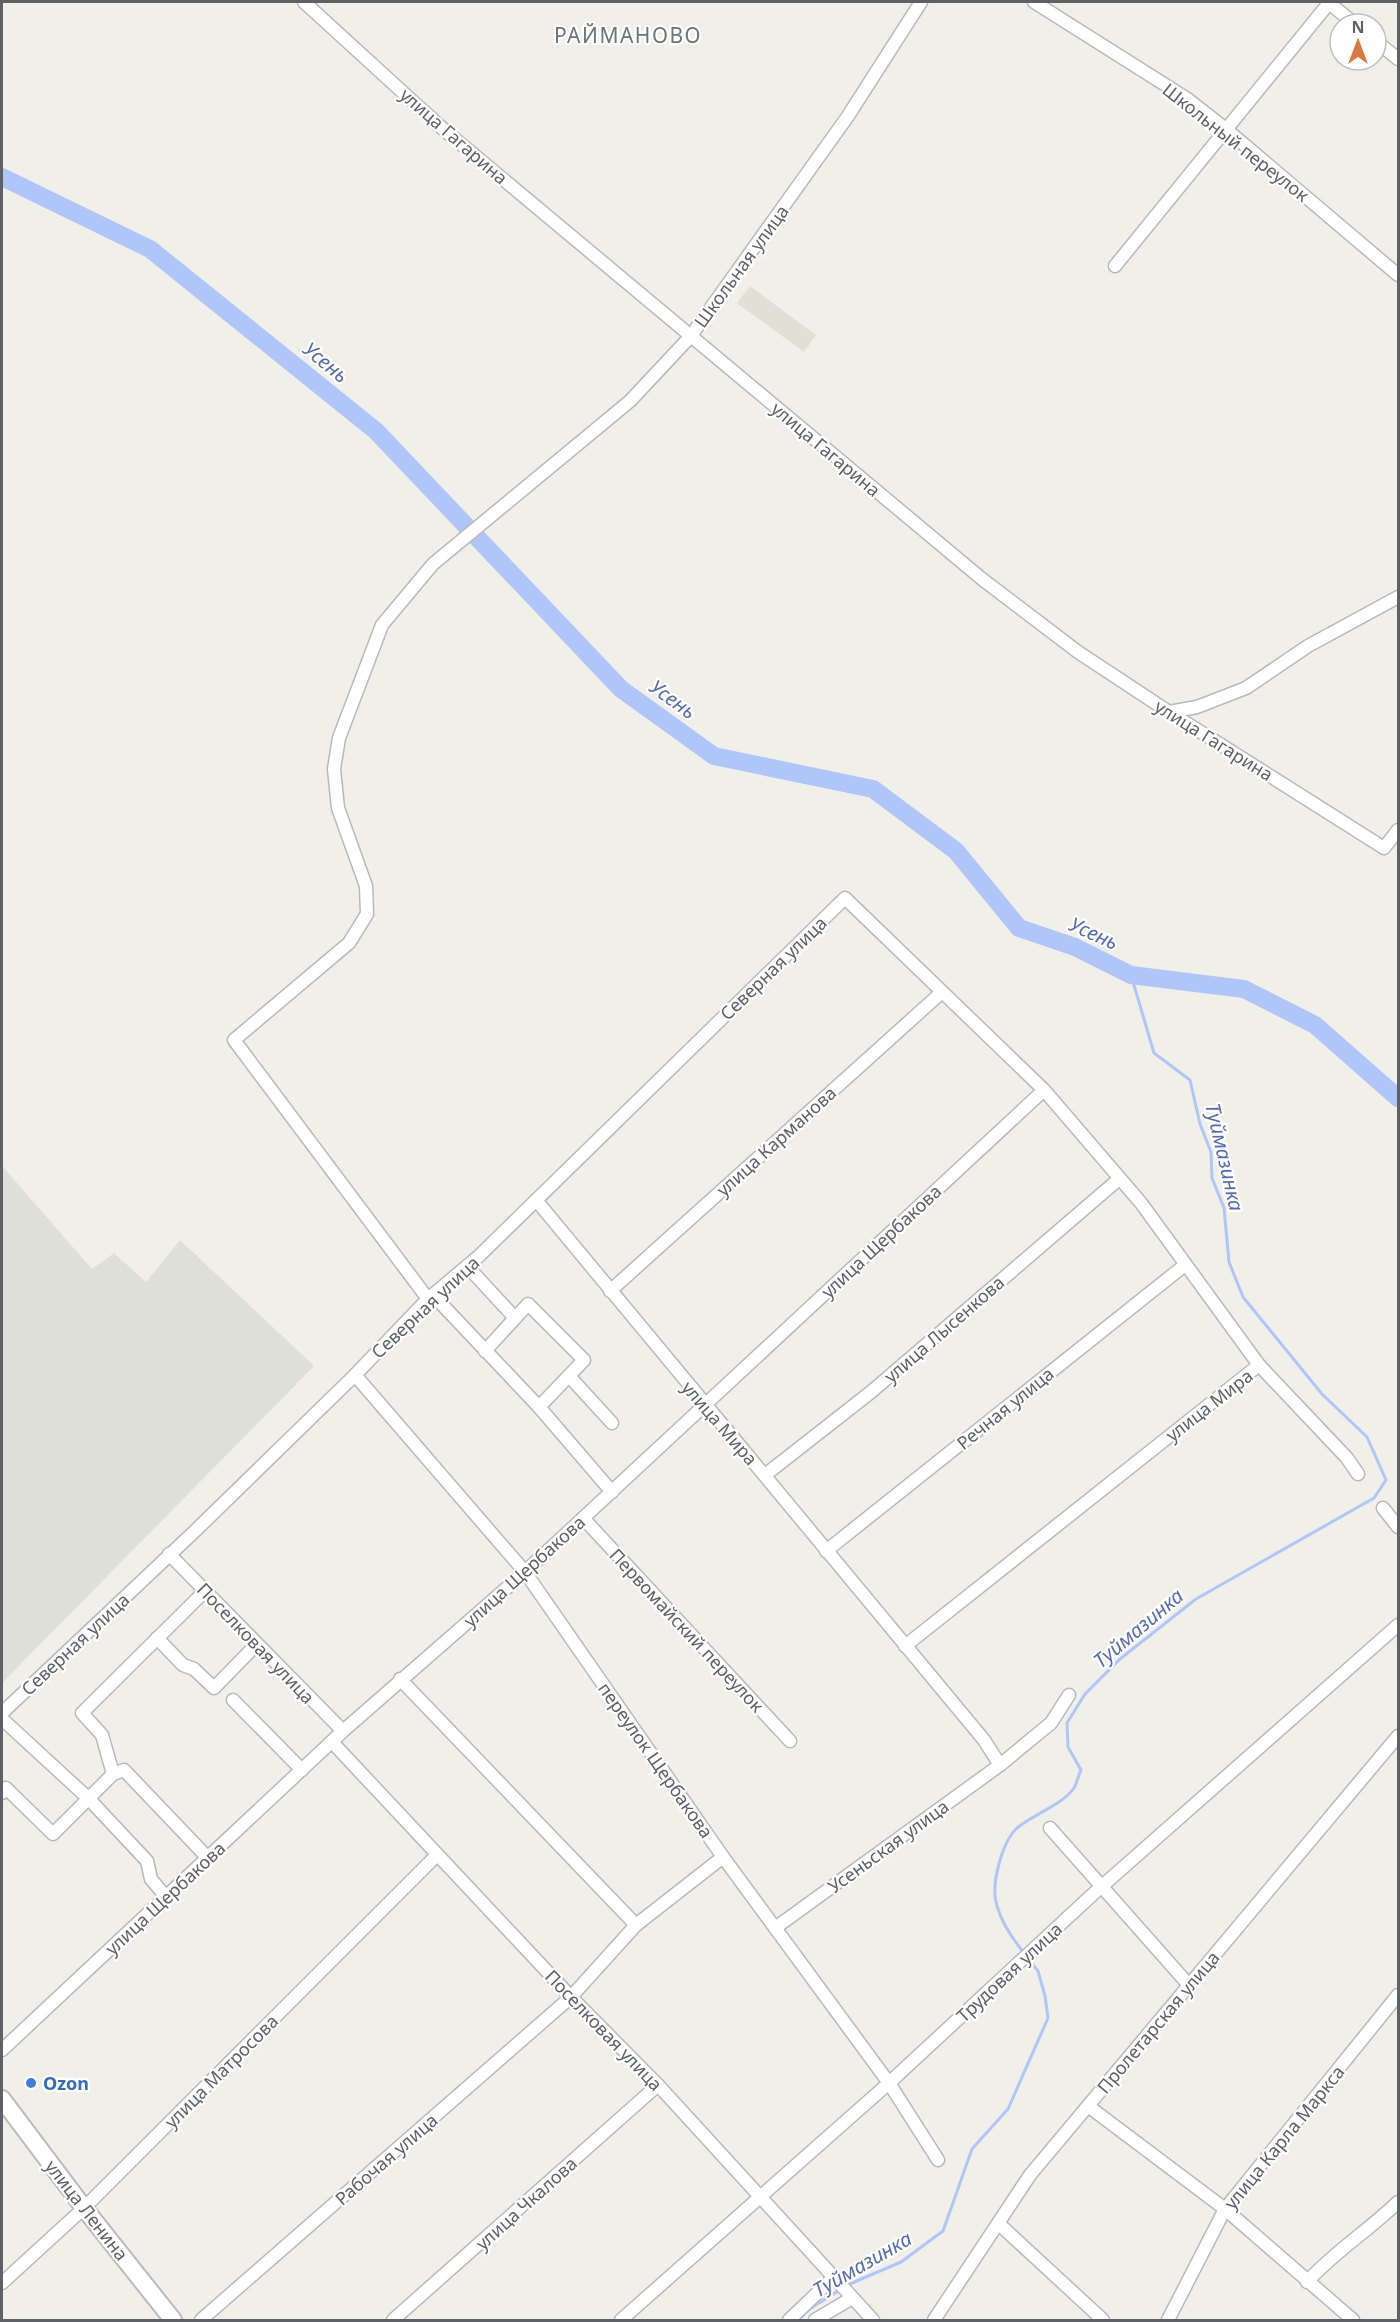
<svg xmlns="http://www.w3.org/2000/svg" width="1400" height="2322" font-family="'Noto Sans',sans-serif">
<rect width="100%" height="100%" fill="#f0f0e9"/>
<path fill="#dfdfda" d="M2 1166 92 1269 114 1253 146 1282 180 1240 314 1366 2 1683Z"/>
<path fill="#e0e0d7" d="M750 286 816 335 804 352 737 303Z"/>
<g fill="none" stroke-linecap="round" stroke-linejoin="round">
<g stroke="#b0c6f8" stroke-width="3">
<path d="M1025 1954C1014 1941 1002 1923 997 1906 990 1886 1002 1842 1017 1828 1034 1814 1062 1805 1074 1788 1077 1783 1078 1776 1081 1770L1068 1747 1067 1723 1085 1694 1120 1659 1196 1599 1374 1498 1386 1480 1367 1437 1322 1394 1243 1297 1229 1262 1224 1208 1212 1178 1211 1152 1200 1124 1190 1080 1154 1053 1131 975"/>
<path d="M845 2286 901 2262 943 2231 972 2149 1008 2109 1048 2018 1045 1996 1038 1971 1029 1960"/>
<path d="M798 2320 811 2308 840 2290"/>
</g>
<path stroke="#b0c6f8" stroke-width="18" d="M2 177 150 249 376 431 621 689 714 756 873 789 956 851 1019 928 1075 947 1131 975 1244 989 1315 1025 1398 1098"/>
<defs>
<g id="street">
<path d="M304 2 443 129 982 579 1078 652 1169 712 1384 848 1398 830"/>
<path d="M1034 2 1186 98 1227 130 1398 275"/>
<path d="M1376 41 1398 59"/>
<path d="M1115 266 1329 3 1355 24"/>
<path d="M1169 712 1197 707 1246 688 1308 646 1398 597"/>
<path d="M536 1200 984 1740 1000 1765"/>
<path d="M467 1266 515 1318"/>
<path d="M610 1291 942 992"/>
<path d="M433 1295 539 1407 612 1492"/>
<path d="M428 1299 234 1040 349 943 367 914 366 886 338 808 334 769 339 738 382 625 433 564 630 401 690 337 848 116 921 2"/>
<path d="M485 1351 528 1304 584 1360 539 1407"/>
<path d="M355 1375 525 1572 723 1857 889 2083 938 2160"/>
<path d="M569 1376 612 1423"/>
<path d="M765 1475 871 1392 1119 1179"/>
<path d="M1383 1508 1398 1527"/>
<path d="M583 1518 790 1741"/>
<path d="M826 1551 1185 1265"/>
<path d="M169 1554 343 1731"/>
<path d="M157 1638 183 1665 194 1669 214 1688 257 1644"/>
<path d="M905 1646 1259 1365"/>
<path d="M400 1679 636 1925"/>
<path d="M233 1700 302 1770"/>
<path d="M2 1713 195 1531 355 1375 428 1299 479 1256 845 898 1044 1090 1141 1203 1259 1365 1347 1458 1358 1474"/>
<path d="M2 1719 88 1798 147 1861 151 1879 166 1897"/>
<path d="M332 1742 571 1997 658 2085 873 2320"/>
<path d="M113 1774 124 1770 208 1858"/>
<path d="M2 1793 6 1788 53 1834 113 1774 102 1735 82 1713 205 1591"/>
<path d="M1050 1828 1188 1984"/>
<path d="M775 1928 1000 1765 1051 1723 1069 1695"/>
<path d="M2 2050 343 1731 525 1572 1044 1090"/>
<path d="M1088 2106 1225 2209 1353 2320"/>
<path d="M999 2224 1103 2320"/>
<path d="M1307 2282C1333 2253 1369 2230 1398 2202"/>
<path d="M2 2283 84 2208 437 1855"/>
<path d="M201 2320 571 1997 636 1925 723 1857"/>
<path d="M393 2320 658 2085"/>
<path d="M621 2320 889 2083 1092 1895 1398 1625"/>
<path d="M789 2320 833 2278"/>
<path d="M815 2320 852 2298"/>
<path d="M934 2320 1030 2175 1398 1736"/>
<path d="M1168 2320 1225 2209 1398 1995"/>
</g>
<path id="secondary" d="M2 2099 84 2208 173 2320"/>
</defs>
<use href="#street" stroke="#b8b9bd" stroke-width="15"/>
<use href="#secondary" stroke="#babac0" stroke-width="20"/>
<use href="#street" stroke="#fff" stroke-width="12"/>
<use href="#secondary" stroke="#fff" stroke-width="16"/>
</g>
<circle fill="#3f7fe0" stroke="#fff" stroke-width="2" cx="31" cy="2083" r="6"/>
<g text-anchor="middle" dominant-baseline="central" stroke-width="4.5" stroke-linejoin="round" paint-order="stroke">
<g font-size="18" fill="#606167" stroke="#fff">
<text transform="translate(454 136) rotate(41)">улица Гагарина</text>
<text transform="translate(1236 142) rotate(38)">Школьный переулок</text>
<text transform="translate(741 266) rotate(-54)">Школьная улица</text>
<text transform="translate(826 449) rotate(40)">улица Гагарина</text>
<text transform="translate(1214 740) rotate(32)">улица Гагарина</text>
<text transform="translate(773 968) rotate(-44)">Северная улица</text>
<text transform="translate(776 1141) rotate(-42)">улица Карманова</text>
<text transform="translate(881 1241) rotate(-43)">улица Щербакова</text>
<text transform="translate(425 1307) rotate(-43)">Северная улица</text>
<text transform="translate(944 1329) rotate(-41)">улица Лысенкова</text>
<text transform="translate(1209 1405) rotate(-38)">улица Мира</text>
<text transform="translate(1005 1408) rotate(-39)">Речная улица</text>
<text transform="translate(720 1423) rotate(49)">улица Мира</text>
<text transform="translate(524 1571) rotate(-42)">улица Щербакова</text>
<text transform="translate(687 1630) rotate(47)">Первомайский переулок</text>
<text transform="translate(256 1643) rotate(46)">Поселковая улица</text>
<text transform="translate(75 1644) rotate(-43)">Северная улица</text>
<text transform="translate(656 1760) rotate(55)">переулок Щербакова</text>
<text transform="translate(888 1846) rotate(-36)">Усеньская улица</text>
<text transform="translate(165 1898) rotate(-43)">улица Щербакова</text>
<text transform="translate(1009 1972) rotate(-43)">Трудовая улица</text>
<text transform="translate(1158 2022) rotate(-50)">Пролетарская улица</text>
<text transform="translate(604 2030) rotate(46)">Поселковая улица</text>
<text transform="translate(221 2071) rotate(-45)">улица Матросова</text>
<text transform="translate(1284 2137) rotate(-51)">улица Карла Маркса</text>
<text transform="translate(386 2159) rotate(-41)">Рабочая улица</text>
<text transform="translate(526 2203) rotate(-42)">улица Чкалова</text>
<text transform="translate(87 2210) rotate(52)">улица Ленина</text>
</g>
<g font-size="18" font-weight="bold" fill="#366cbe" stroke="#fff" text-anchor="start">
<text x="43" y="2083">Ozon</text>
</g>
<g font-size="20" font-style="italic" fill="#546abb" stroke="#fff">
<text transform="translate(326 362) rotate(39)">Усень</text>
<text transform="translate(673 699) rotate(36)">Усень</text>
<text transform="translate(1094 933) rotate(24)">Усень</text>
<text transform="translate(1225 1157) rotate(77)">Туймазинка</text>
<text transform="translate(1138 1628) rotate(-40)">Туймазинка</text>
<text transform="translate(862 2264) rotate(-30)">Туймазинка</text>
</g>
<g font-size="21" letter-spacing="1.5" fill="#717379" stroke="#fff">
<text x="628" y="35">РАЙМАНОВО</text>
</g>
</g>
<rect width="1400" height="2322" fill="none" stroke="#606167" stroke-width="6"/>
<g transform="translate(1358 42)"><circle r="28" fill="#ffffff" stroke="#bfc0c2" stroke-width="1.5"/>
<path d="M0-4.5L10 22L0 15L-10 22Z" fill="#dc7843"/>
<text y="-9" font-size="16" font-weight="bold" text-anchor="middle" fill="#606167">N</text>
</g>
</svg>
